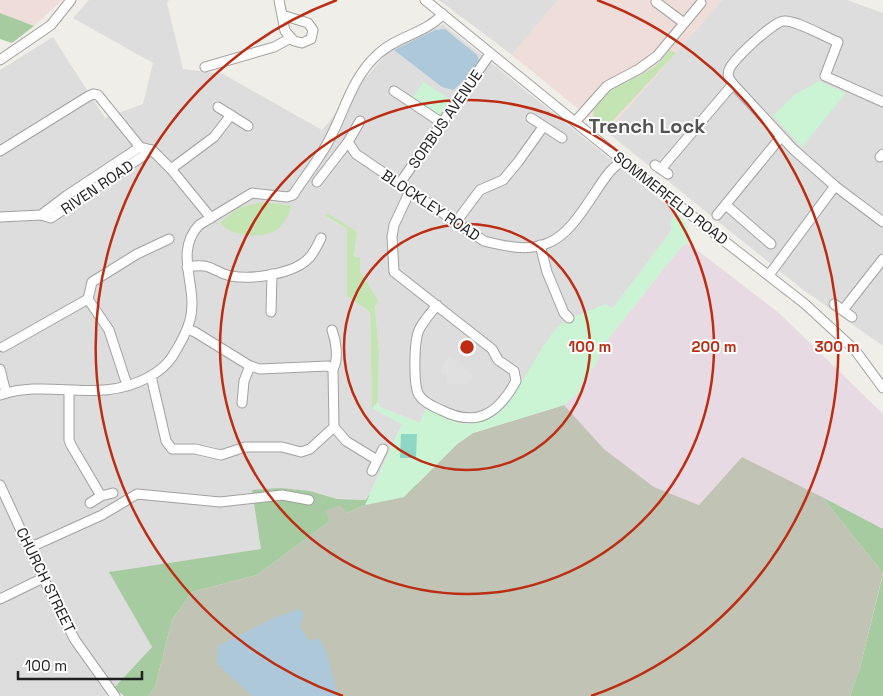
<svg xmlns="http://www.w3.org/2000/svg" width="883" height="696" font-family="'Space Grotesk',sans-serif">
<rect width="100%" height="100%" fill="#f0eee8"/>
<g fill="#dedddd">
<path d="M89 0H169L167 3 183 69 223 74 322 130 391 48 443 24 677 213 671 221 672 230 613 308 543 346 537 361 498 412 469 423H458L426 409 420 423 380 407 378 402 379 353 375 305 360 271V257L354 258 357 232 324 216 347 229V296L370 312 372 408 402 424 367 500 337 499 310 491H253L262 549 110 572 152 647 107 696H0V70L53 37 105 118 143 104 153 63 73 18Z"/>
<path d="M439 0H558L512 55Z"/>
<path d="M722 0H847L883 13V346L802 289 607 132Z"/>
</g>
<g fill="#eeddd9">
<path d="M0 0H62L34 26 0 13Z"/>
<path d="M558 0H722L607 132 512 55Z"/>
</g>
<path fill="#e8dae3" d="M688 243 779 313 883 414V529L742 457 699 505 654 487 604 449 564 405 580 391 579 388 596 364 601 348 682 246Z"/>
<path fill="#c1c3b4" d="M564 405 604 449 654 487 699 505 742 457 822 497 883 573 860 668 850 696H148L155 687 172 620 192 592 257 575 330 521 325 511 341 504 347 513 365 505 404 497 457 444 473 433Z"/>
<g fill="#c4e4b3">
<path d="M670 50 676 53 604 130C593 122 590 117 597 104 610 81 634 82 654 67 660 63 665 56 670 50Z"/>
<path d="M262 202 289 205 291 208C288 215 285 223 279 228 264 240 232 237 220 223L238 208Z"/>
<path d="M329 214 357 232 354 257H360V271L378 301 375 306 379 352 378 402 372 408 370 312 347 296V229L324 215Z"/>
</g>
<g fill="#a7cba0">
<path d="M0 13 34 26 12 43 0 39Z"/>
<path d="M419 484 404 497 365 505 347 513 340 505 326 511 330 521 257 575 192 592 172 620 155 687 148 696H124L114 688 152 647 109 572 261 549 252 490 280 488 310 491 337 499 366 500 369 495Z"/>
<path d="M822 497 883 529V573Z"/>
<path d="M883 574V696H850L860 668Z"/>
</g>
<g fill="#caf4d3">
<path d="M819 81 846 93 802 147 773 116 794 95Z"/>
<path d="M424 82 451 100 437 118 410 101Z"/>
<path d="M677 213C688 223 690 229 688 243L682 246 601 348 596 364 579 388 581 391 564 405 473 433 457 444 404 497 365 505 402 424 372 408 378 402 380 407 420 423 426 409C436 413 447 420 458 423 508 432 531 356 557 328 568 317 591 311 605 304L613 308 672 230 671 221Z"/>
</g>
<path fill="#8ed6c5" d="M401 434H417L416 458H400Z"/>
<path fill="#e0e0e0" d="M449 356 465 366 464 369 474 377 468 384H447V374L442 373 441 368Z"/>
<g fill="#adc8d9">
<path d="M445 29 477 55 479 60 469 77 453 90 442 87 394 50 435 30Z"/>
<path d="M300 609 304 615 300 627 310 641 320 638C330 656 331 677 339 696H252L217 664 218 646 276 617Z"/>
</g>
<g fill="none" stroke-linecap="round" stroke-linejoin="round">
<defs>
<g id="minor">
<path d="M279 0 285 31 294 41 302 43 311 39 313 30 308 23 282 15"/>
<path d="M425 0 650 183 805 304 855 350 883 388"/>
<path d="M656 2 684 23"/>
<path d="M0 60 51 25 71 0"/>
<path d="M205 67 274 47 291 38"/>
<path d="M394 91 442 123"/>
<path d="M883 102 825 76 838 42C825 37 796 20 784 21 774 21 732 60 729 70 727 76 729 79 733 84L793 149 835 186 883 222"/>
<path d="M218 107 248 126"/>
<path d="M531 118 562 138"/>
<path d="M360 121 348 142 356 154 484 241C504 246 528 252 548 243 573 234 592 194 608 174 612 168 618 165 622 160"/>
<path d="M575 122 607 86 639 69 657 56 701 3"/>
<path d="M0 151 87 97 93 94 98 95 140 147 152 150 171 169 211 218"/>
<path d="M880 157 883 154"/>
<path d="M655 165 668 174"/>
<path d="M171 169 214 137 231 115"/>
<path d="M661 169 733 84"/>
<path d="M317 182 348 142"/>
<path d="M400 183 490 54"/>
<path d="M409 193 394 225 392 237 394 272 492 349 498 360 514 371 516 381C498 414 477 428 441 410 434 407 423 402 419 395 413 385 414 341 419 330 423 321 431 313 437 305"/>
<path d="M726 205 771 244"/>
<path d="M41 215 51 218 152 150"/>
<path d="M717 215 781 137"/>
<path d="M0 217 41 215 66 196 140 147"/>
<path d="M456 222 480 190 503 180 518 162 543 127"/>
<path d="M540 245 547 272 564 313 569 318"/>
<path d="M187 267C214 262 211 272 231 276 252 280 294 274 309 258 314 253 318 244 321 238"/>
<path d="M769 275 835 186"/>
<path d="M834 304 852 317"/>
<path d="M843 310 883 259"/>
<path d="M271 312 272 274"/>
<path d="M187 329 195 332 250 366 260 369 328 366 333 369 334 427 346 441 377 460"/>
<path d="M332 330C336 341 339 359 333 369"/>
<path d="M3 347 88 299"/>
<path d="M0 369 6 393"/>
<path d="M151 376 166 441 172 449H195L221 455 245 447H282L301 452 310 449 334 427"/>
<path d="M127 385 109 330 88 299 92 282 137 254 169 239"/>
<path d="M69 391V440L71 445 101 496 113 493"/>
<path d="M0 395C50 378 98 405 149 377 158 372 166 366 172 357 179 346 187 332 190 320 199 287 173 253 199 225L252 193 287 197 293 195C304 178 317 162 327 144 344 114 351 78 378 54 397 36 425 34 443 14"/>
<path d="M242 403 244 381 250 366"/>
<path d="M372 471 383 449"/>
<path d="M0 485 43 578 75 640 115 696"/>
<path d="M90 503 101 496"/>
<path d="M29 548 102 515 137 494 220 502 282 495 309 500"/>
<path d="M0 599 43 578"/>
</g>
</defs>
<use href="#minor" stroke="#a1a1a1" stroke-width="11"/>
<use href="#minor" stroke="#fff" stroke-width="9"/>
</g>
<g fill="none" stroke="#bc2d14" stroke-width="2.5">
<circle cx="467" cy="347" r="123"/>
<circle cx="467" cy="347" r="247"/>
<path d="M343 696A370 370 0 0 1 337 0M597 0A370 370 0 0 1 591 696"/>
</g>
<g text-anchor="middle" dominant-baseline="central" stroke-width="4" stroke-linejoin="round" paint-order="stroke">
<g font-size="15" fill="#202020" stroke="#fff">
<text transform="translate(445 119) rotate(-55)">SORBUS AVENUE</text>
<text transform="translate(97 187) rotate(-34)">RIVEN ROAD</text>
<text transform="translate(671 198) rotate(38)">SOMMERFELD ROAD</text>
<text transform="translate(431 205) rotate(34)">BLOCKLEY ROAD</text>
<text transform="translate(46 580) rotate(64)">CHURCH STREET</text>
</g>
<g font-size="20" font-weight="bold" fill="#535353" stroke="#fff">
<text x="647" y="126">Trench Lock</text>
</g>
</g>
<circle cx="467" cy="347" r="8" fill="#bc2d14" stroke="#fff" stroke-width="2.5"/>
<g font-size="15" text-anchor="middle" font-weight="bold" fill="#bc2d14" stroke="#fff" stroke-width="4" stroke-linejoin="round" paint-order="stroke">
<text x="590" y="352">100 m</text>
<text x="714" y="352">200 m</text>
<text x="837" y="352">300 m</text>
</g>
<path d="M18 671v8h124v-8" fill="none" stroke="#202020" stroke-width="2.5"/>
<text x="25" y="671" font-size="15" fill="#202020" stroke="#ffffff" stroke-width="4" paint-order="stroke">100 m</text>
</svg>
